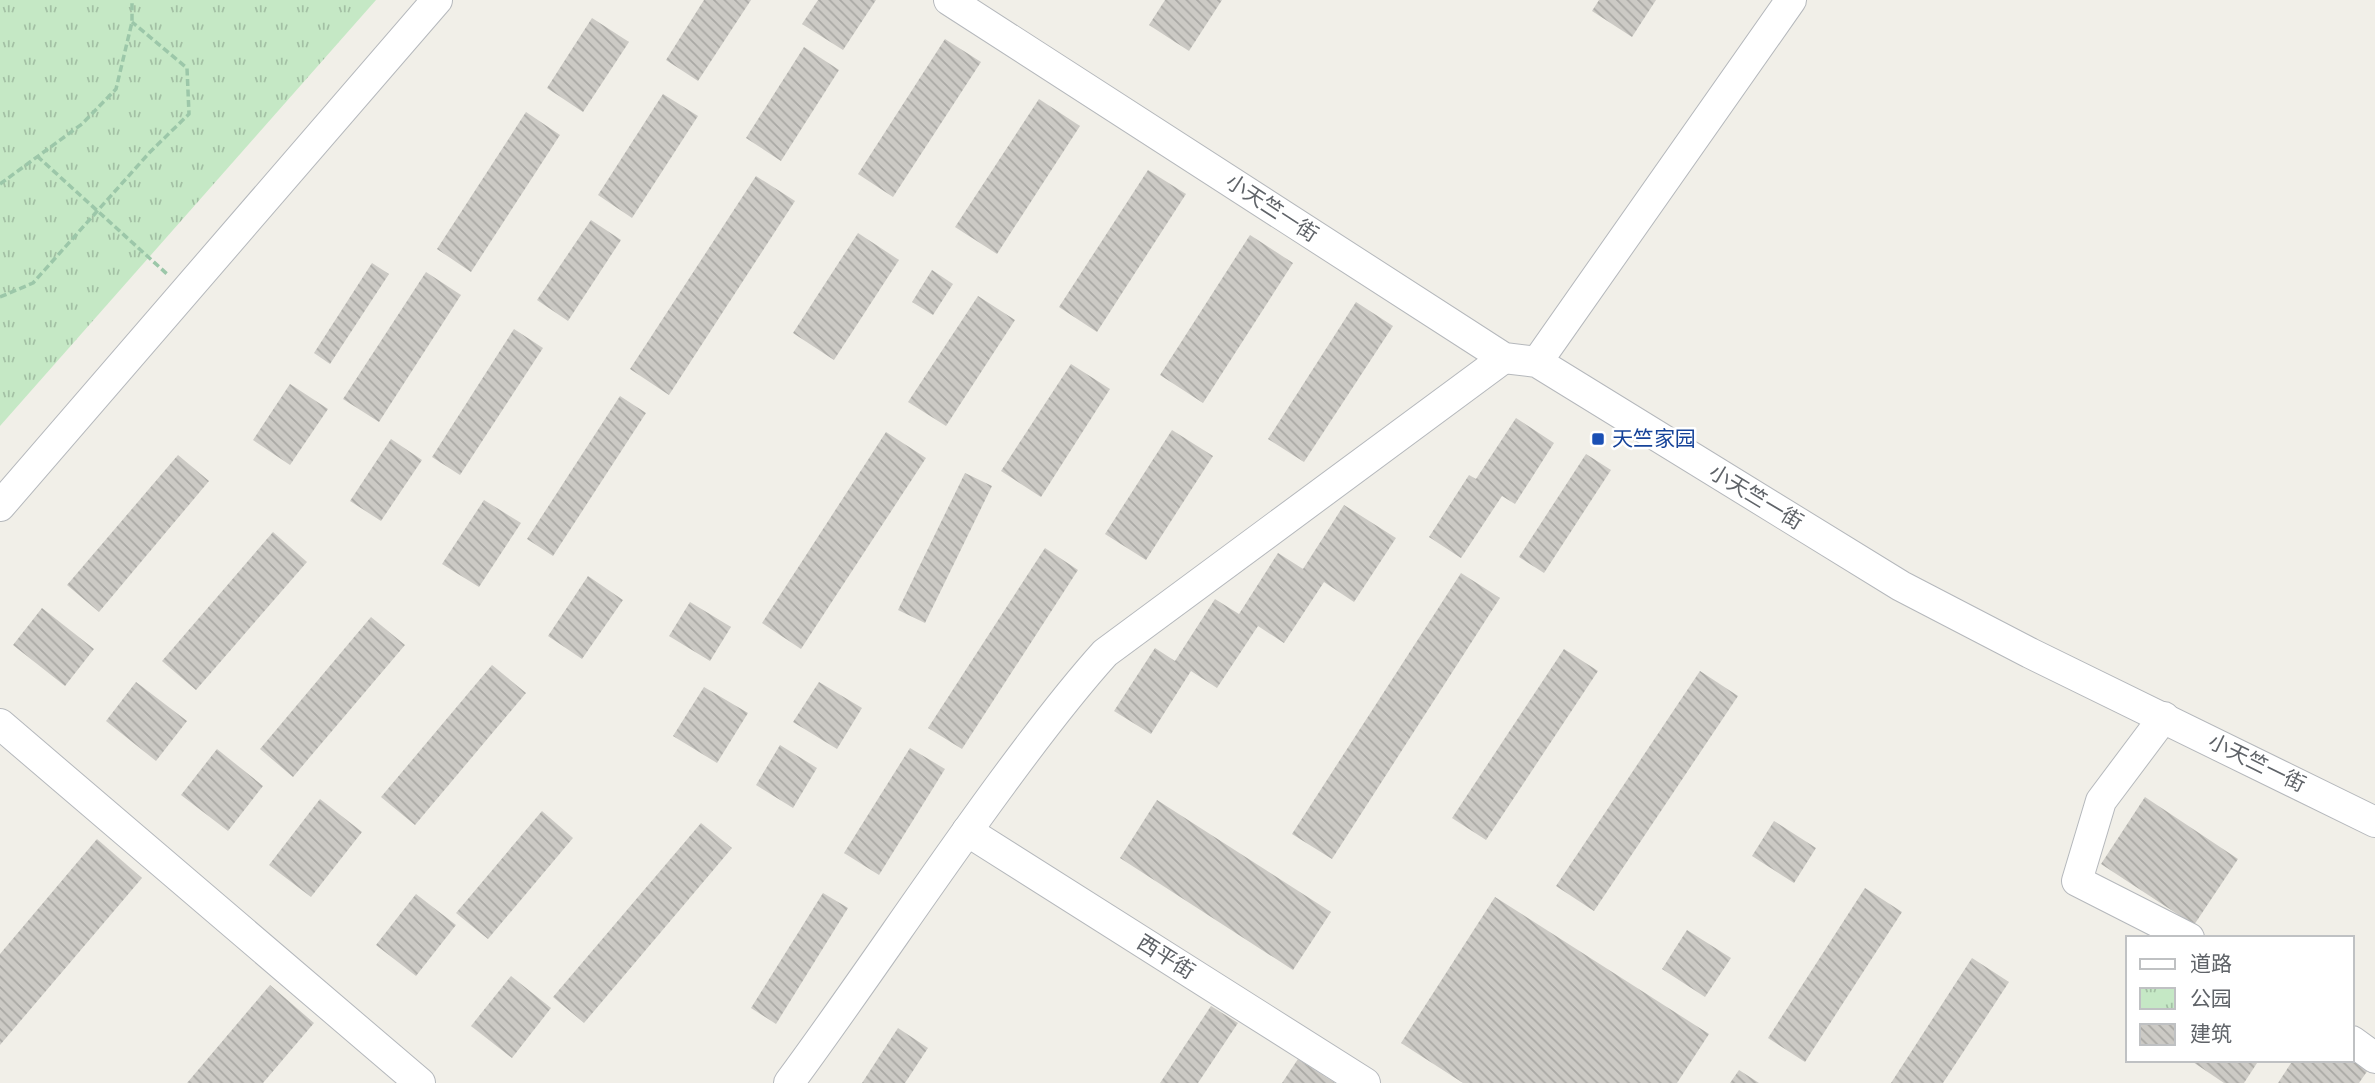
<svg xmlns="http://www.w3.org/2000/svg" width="2375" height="1083" font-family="'Nunito Sans','Noto Sans SC',sans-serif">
<defs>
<pattern id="park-tufts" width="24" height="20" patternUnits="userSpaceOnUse" patternTransform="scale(1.75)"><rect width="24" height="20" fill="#c5e8c5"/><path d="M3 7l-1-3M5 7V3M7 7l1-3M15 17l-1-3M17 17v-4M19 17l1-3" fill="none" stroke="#a3c0a4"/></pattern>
<pattern id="building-back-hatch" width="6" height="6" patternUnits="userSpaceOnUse" patternTransform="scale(1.75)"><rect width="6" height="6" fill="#cccac5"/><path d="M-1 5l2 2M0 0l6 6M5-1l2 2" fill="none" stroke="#a9a8a4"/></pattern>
</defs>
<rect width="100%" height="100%" fill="#f1efe8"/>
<path fill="url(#park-tufts)" d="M0 0H376L0 426Z"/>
<g fill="url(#building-back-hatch)">
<path d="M704 0H751L698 81 666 60Z"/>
<path d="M818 0H876L843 50 802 24Z"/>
<path d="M1165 0H1222L1189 51 1149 25Z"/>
<path d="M1599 0H1656L1632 37 1592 11Z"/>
<path d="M592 18 629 42 583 112 547 88Z"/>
<path d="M945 39 981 62 893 197 858 174Z"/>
<path d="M804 47 839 70 781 161 746 138Z"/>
<path d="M663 94 698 116 632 218 598 195Z"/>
<path d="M1039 99 1080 126 997 254 955 227Z"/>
<path d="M526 112 560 135 471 272 437 249Z"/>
<path d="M1148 170 1186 194 1097 332 1059 307Z"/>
<path d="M756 176 795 201 669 395 630 369Z"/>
<path d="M591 220 621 240 568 321 537 300Z"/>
<path d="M858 233 899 260 834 360 793 333Z"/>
<path d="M1250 235 1293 263 1203 403 1160 375Z"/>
<path d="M372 263 389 274 330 364 314 353Z"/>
<path d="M932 270 953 284 933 315 912 302Z"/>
<path d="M426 272 461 295 379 422 343 399Z"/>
<path d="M978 296 1015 320 946 426 908 402Z"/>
<path d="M1356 302 1393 326 1304 462 1268 439Z"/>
<path d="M514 329 543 348 460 475 432 457Z"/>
<path d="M1071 364 1110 389 1041 497 1001 471Z"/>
<path d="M290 384 328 409 290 465 253 440Z"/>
<path d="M620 396 646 413 553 556 527 539Z"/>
<path d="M1516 418 1554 443 1515 504 1502 496 1461 558 1429 537 1469 475 1476 479Z"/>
<path d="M1172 430 1213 456 1146 560 1105 534Z"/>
<path d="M886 432 926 458 801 649 762 623Z"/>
<path d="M391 439 422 460 381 521 350 501Z"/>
<path d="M1586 454 1611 470 1544 573 1519 557Z"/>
<path d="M178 455 209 481 99 612 67 585Z"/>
<path d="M965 473 992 486 925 623 898 610Z"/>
<path d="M484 500 521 523 479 587 442 564Z"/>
<path d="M1344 505 1396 538 1354 602 1324 582 1284 643 1258 626 1217 688 1191 671 1151 734 1114 711 1155 648 1175 661 1215 599 1239 614 1278 553 1303 569Z"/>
<path d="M273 532 307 562 196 690 162 661Z"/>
<path d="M1045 548 1078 570 962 749 928 728Z"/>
<path d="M1461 573 1500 598 1332 859 1292 834Z"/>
<path d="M588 576 623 600 582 659 548 636Z"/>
<path d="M690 602 731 627 710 661 669 636Z"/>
<path d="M42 608 94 649 65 686 13 645Z"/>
<path d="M371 617 405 645 293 777 260 749Z"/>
<path d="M1564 649 1598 671 1486 840 1452 818Z"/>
<path d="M492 665 526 693 415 825 381 797Z"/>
<path d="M1700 671 1738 696 1594 911 1556 886Z"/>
<path d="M136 682 187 721 156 761 106 721Z"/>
<path d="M819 682 862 708 837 749 793 722Z"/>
<path d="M704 687 748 713 717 763 673 736Z"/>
<path d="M780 745 817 768 793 808 756 785Z"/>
<path d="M910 748 945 769 879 875 844 853Z"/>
<path d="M217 749 263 786 228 831 181 795Z"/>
<path d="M2145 797 2238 859 2194 925 2101 864Z"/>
<path d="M320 799 362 832 311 897 269 865Z"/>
<path d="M1157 800 1331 912 1293 970 1120 858Z"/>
<path d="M542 811 573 838 488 939 456 913Z"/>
<path d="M1774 821 1816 848 1794 883 1752 856Z"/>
<path d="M701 823 732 848 584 1023 553 997Z"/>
<path d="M97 839 142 878 0 1045V954Z"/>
<path d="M1865 888 1902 912 1805 1062 1768 1038Z"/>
<path d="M823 893 848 908 776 1024 751 1008Z"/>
<path d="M416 894 456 925 416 976 376 945Z"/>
<path d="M1495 897 1709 1034 1677 1083H1463L1401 1043Z"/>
<path d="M1687 930 1731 958 1705 997 1662 969Z"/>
<path d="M1972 958 2009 982 1943 1083H1891Z"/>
<path d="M511 976 551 1008 512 1058 471 1026Z"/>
<path d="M270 985 314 1023 263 1083H187Z"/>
<path d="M1211 1006 1238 1023 1198 1083H1160Z"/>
<path d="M898 1028 928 1048 905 1083H862Z"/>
<path d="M1298 1059 1335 1083H1282Z"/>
<path d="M2190 1060H2259L2244 1083H2224Z"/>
<path d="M2293 1060H2353L2368 1070 2359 1083H2278Z"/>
<path d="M1739 1070 1759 1083H1730Z"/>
</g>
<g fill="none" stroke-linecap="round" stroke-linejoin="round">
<defs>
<g id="minor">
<path d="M949 0 1504 358 1537 362 1901 586 2030 653 2375 822"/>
<path d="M1537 362 1791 0"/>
<path d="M0 506 437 0"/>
<path d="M2164 717 2101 801 2077 881 2189 938"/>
<path d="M0 724 420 1083"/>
<path d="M967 831 1365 1083"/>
<path d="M2352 1041 2375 1058"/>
<path d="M789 1083C862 984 929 882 1002 783 1035 738 1068 694 1105 653L1504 358"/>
</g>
</defs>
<use href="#minor" stroke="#b5b8bc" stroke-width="32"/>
<g stroke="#9cc7a9" stroke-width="3.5" stroke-dasharray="7 3.5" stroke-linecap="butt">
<path d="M37 156 167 274"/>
<path d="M0 184 82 124 116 89 132 22V0"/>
<path d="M0 297 33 283 150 152 189 114 187 68 132 22"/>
</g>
<use href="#minor" stroke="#fff" stroke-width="30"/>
</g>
<rect fill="#1a4fb4" stroke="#fff" stroke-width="2.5" x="1591" y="432" width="14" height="14" rx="3.5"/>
<g text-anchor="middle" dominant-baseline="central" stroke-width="5" stroke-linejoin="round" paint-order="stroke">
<g font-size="21" fill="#5f6368" stroke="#fff">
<text transform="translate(1272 208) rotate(33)">小天竺一街</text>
<text transform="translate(1756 497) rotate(31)">小天竺一街</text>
<text transform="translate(2257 763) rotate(26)">小天竺一街</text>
<text transform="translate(1166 957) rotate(32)">西平街</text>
</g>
<g font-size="21" fill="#164399" stroke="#fff" text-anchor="start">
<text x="1612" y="439">天竺家园</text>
</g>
</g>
<rect x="2126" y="936" width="228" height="126" fill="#ffffff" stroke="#bfc1c3" stroke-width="2"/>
<rect x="2140" y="959" width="35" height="10" fill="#ffffff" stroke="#bfc1c3" stroke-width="2"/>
<text x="2190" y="971" font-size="21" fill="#5f6368">道路</text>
<rect x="2140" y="988" width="35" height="21" fill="url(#park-tufts)" stroke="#bfc1c3" stroke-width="2"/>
<text x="2190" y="1006" font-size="21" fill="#5f6368">公园</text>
<rect x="2140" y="1024" width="35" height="21" fill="url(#building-back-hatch)" stroke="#bfc1c3" stroke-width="2"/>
<text x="2190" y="1041" font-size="21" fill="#5f6368">建筑</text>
</svg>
